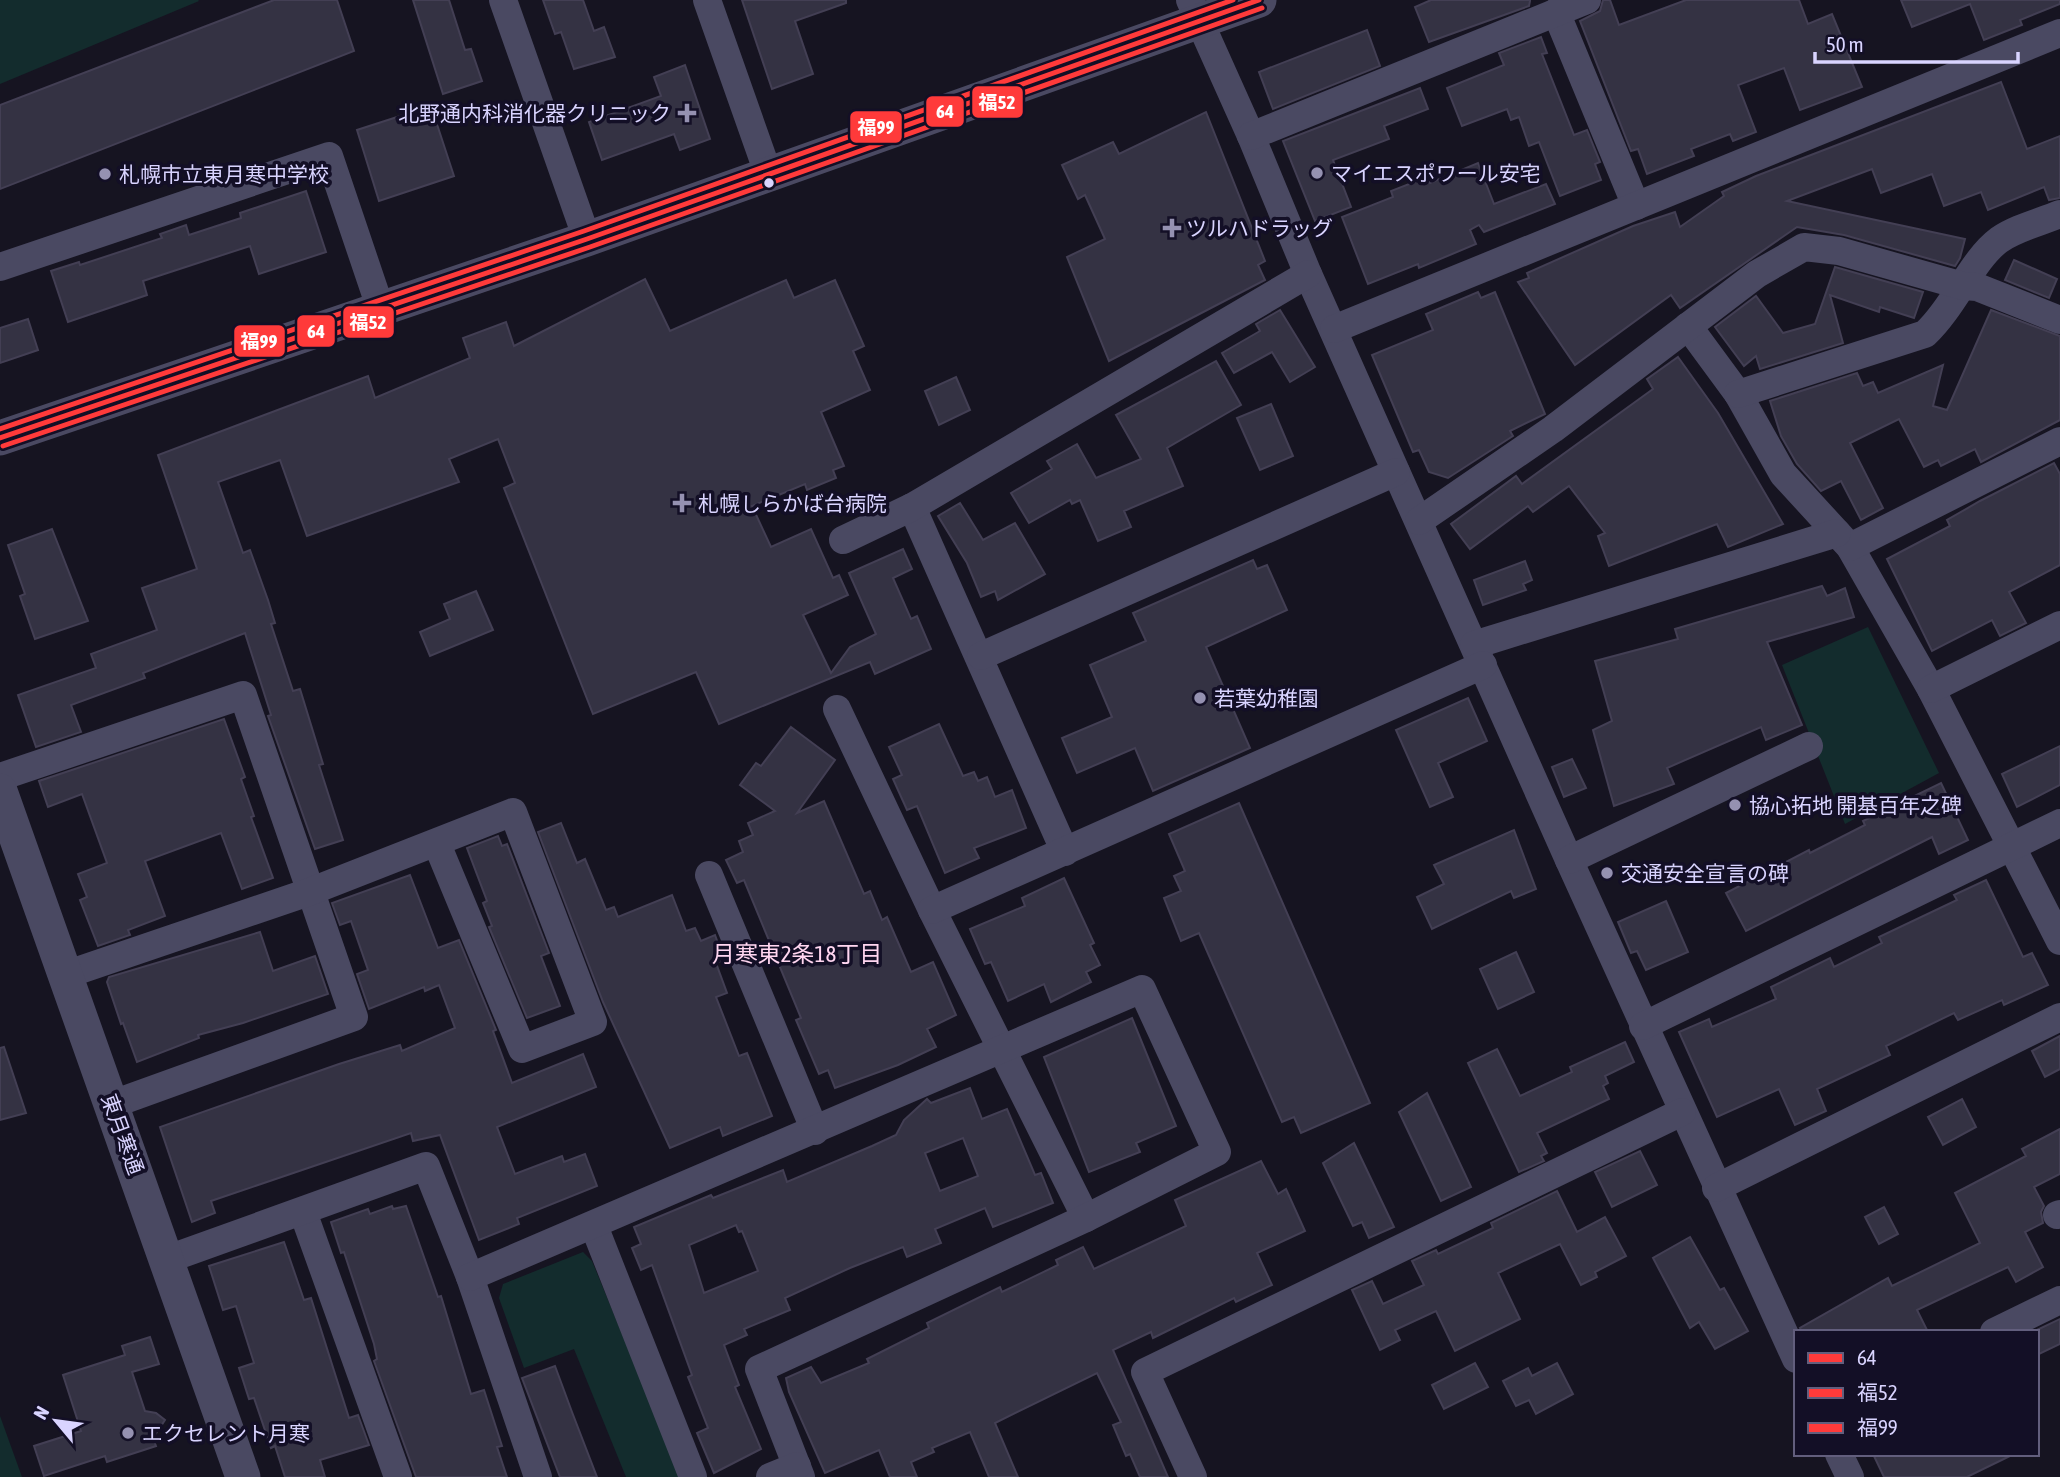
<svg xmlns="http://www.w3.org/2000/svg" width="2060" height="1477" font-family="'Asap Condensed','Noto Sans JP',sans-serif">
<rect width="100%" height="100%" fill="#161421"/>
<g fill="#132c2d">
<path d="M0 0H198L199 1 0 84Z"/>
<path d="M1868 627 1939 773 1845 824 1782 665Z"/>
<path d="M583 1252 592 1261 681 1477H626L574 1349 524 1368 499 1298 503 1284Z"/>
<path d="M0 1416 22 1477H0Z"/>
</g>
<g fill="#343243" stroke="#433f54" stroke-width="2" fill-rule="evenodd">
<path d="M274 0H337L354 51 0 189V105Z"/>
<path d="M413 0H449L465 50 471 49 482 81 443 94Z"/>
<path d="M543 0H583L594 31 604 27 615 57 574 69 561 32 555 34Z"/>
<path d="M742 0H846V3L795 21 813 74 772 89Z"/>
<path d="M1431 0H1530V1L1529 6 1429 42 1415 7Z"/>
<path d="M1603 0H1610L1619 25 1686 0H1799L1808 24 1832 14 1862 87 1800 110 1784 68 1738 85 1756 132 1733 141 1730 134 1691 149 1694 156 1647 174 1638 149 1631 151 1580 21 1600 11Z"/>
<path d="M1901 0H2060V4L2020 20 2022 25 1984 40 1970 4 1912 27Z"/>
<path d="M1367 30 1380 66 1273 109 1259 72Z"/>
<path d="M1541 37 1547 53 1542 54 1574 135 1587 130 1600 162 1595 164 1601 180 1560 196 1539 142 1529 146 1519 117 1511 120 1507 109 1462 126 1447 88 1504 65 1499 53Z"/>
<path d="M685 65 710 139 680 150 674 134 602 160 589 122 661 96 654 77Z"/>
<path d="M2001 82 2027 149 2060 136V198L2049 200 2044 187 1988 210 1981 192 1944 206 1932 174 1881 193 1872 169 1787 201 1965 239 1960 258 1955 266 1844 235 1797 227 1680 308 1671 295 1575 365 1518 282 1529 278 1527 273 1633 226 1675 212 1680 227 1724 196 1722 192 1756 176Z"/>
<path d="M1420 88 1428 109 1384 126 1389 139 1333 160 1351 207 1315 221 1283 141Z"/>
<path d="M431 106 454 176 379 201 357 130Z"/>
<path d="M1206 112 1265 261 1258 265 1265 280 1109 361 1067 257 1105 239 1085 195 1078 199 1062 165 1113 142 1119 154Z"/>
<path d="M1478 163 1494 204 1546 184 1555 204 1484 232 1479 225 1470 230 1476 244 1419 268 1418 264 1368 284 1342 217 1393 197 1391 191 1427 177 1430 183Z"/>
<path d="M306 191 326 252 259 274 250 246 143 281 147 295 68 322 51 271 79 262 80 265 162 238 160 234 186 225 189 235 241 218 240 213Z"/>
<path d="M2014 260 2057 279 2049 298 2005 280Z"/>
<path d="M1835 267 1923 292 1914 318 1880 307 1879 312 1830 295 1843 343 1760 369 1756 356 1744 366 1715 327 1756 296 1783 333 1815 324Z"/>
<path d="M645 279 670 331 786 280 794 298 835 280 864 346 853 351 870 390 821 412 844 466 833 470 836 478 807 490 805 484 752 506 771 547 811 529 833 578 839 575 848 595 803 615 831 673 850 647 876 634 849 573 903 549 912 569 893 578 911 619 917 616 931 649 875 674 870 662 719 724 696 672 593 714 504 488 515 483 498 439 449 459 459 482 307 536 280 460 218 482 243 553 250 550 268 600 275 623 271 624 293 691 300 689 323 764 319 765 343 840 315 849 268 716 271 715 245 633 143 673 145 678 71 705 81 732 36 747 18 695 96 668 91 654 157 630 142 588 197 569 158 455 368 376 375 398 470 358 463 338 506 322 514 346Z"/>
<path d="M1478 292 1481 298 1495 292 1545 414 1510 431 1513 436 1448 478 1429 472 1419 450 1413 452 1372 355 1433 330 1426 314Z"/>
<path d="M1280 310 1315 367 1290 382 1272 352 1234 373 1222 353 1260 331 1256 324Z"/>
<path d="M1991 310 2060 336V420L1981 462 1975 449 1941 466 1938 460 1924 467 1899 419 1850 443 1883 508 1861 520 1841 481 1821 491 1797 464 1781 436 1770 401 1857 373 1863 386 1873 382 1878 393 1943 365 1933 406 1947 410Z"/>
<path d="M28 319 38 350 0 363V328Z"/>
<path d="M1678 357 1718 413 1783 524 1728 547 1717 524 1609 566 1598 536 1605 533 1569 486 1533 512 1528 506 1470 549 1451 524 1516 476 1522 484 1653 389 1647 379Z"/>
<path d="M1216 361 1241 405 1167 448 1183 486 1124 511 1131 527 1098 541 1080 500 1072 504 1070 500 1029 523 1011 493 1052 469 1047 461 1077 444 1096 478 1141 459 1116 415Z"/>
<path d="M956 377 970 410 939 425 925 391Z"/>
<path d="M1271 404 1293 456 1260 470 1237 418Z"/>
<path d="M2054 463 2060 474V565L2009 592 2026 623 2000 636 1992 620 1932 651 1887 559 1950 526 1947 520 1980 501Z"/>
<path d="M960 503 983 540 1015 523 1045 574 998 600 995 591 981 597 967 563 938 516Z"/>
<path d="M52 529 88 621 35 639 20 596 25 594 8 545Z"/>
<path d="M1253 560 1257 569 1267 565 1287 610 1206 647 1250 748 1153 791 1135 748 1077 773 1062 738 1112 717 1090 665 1146 641 1133 613Z"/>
<path d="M1525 561 1532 580 1523 584 1526 590 1483 605 1474 580Z"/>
<path d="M1822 586 1827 596 1845 588 1854 617 1767 642 1802 725 1766 740 1761 727 1667 768 1674 784 1614 806 1593 730 1612 721 1595 661 1678 639 1675 629Z"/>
<path d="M476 591 493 630 430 656 420 632 450 619 444 604Z"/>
<path d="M1468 698 1487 741 1438 763 1453 797 1430 807 1396 730Z"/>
<path d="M224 719 245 777 241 779 254 816 251 817 273 878 242 889 221 833 145 861 165 916 128 930 130 935 98 946 80 900 87 897 78 874 107 863 82 794 48 807 39 781Z"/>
<path d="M939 724 963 776 974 772 978 781 987 777 995 797 1012 790 1026 828 974 848 979 858 945 873 917 806 907 810 893 779 902 775 889 747Z"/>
<path d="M791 727 835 760 797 813 824 801 864 894 870 891 882 920 887 917 911 972 933 962 956 1015 927 1029 936 1047 898 1065 835 1088 828 1070 819 1074 796 1020 801 1018 744 880 737 883 726 860 743 852 739 841 753 835 748 823 775 811 740 785 756 763 761 766Z"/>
<path d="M2060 746V785L2017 807 2002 774Z"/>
<path d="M1572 759 1586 788 1564 797 1552 767Z"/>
<path d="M1941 783 1968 840 1939 854 1932 837 1746 931 1726 893 1809 850 1810 853 1865 825 1863 821Z"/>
<path d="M1239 803 1370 1103 1301 1133 1294 1117 1282 1122 1199 933 1181 941 1164 898 1181 891 1174 876 1185 871 1169 834Z"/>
<path d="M561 823 577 863 585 859 606 910 614 907 618 917 672 895 686 931 695 928 701 941 715 935 724 960 716 963 727 993 716 997 739 1056 747 1053 772 1116 723 1136 720 1127 670 1148 603 1002 538 832Z"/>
<path d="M1514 830 1536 889 1514 898 1511 891 1432 929 1417 897 1444 884 1434 865Z"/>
<path d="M498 836 502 846 507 844 549 953 541 956 560 1006 527 1018 489 927 492 926 483 903 487 901 467 848Z"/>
<path d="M410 875 438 948 459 940 496 1030 493 1031 512 1083 583 1054 596 1087 497 1127 515 1174 562 1156 564 1162 585 1154 597 1186 517 1218 519 1224 479 1240 440 1135 413 1141 411 1133 211 1201 215 1213 192 1222 160 1127 339 1064 400 1045 402 1051 455 1028 439 985 425 991 424 987 369 1009 357 974 368 970 351 921 340 925 332 903Z"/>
<path d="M1064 878 1094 943 1090 945 1100 965 1086 972 1091 982 1051 1002 1044 984 1008 1001 991 962 985 964 970 929 1025 906 1022 898Z"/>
<path d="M1986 880 2023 957 2032 953 2048 985 2004 1005 2002 1000 1958 1020 1954 1013 1886 1046 1890 1055 1817 1089 1826 1111 1795 1125 1779 1089 1717 1117 1679 1032 1709 1019 1712 1027 1776 999 1771 987 1830 958 1834 967 1882 943 1879 937 1957 900 1954 895Z"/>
<path d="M1666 901 1688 952 1646 970 1637 951 1631 953 1618 922Z"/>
<path d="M260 932 273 971 315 956 328 994 243 1023 198 1035 199 1038 137 1062 123 1023 121 1024 107 982 109 977Z"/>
<path d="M1516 952 1534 992 1498 1009 1480 969Z"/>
<path d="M1132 1018 1176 1126 1136 1143 1140 1152 1089 1172 1044 1057Z"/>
<path d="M2060 1036V1069L2045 1077 2032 1051Z"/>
<path d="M1625 1042 1634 1062 1605 1076 1608 1083 1603 1086 1609 1099 1537 1133 1547 1153 1541 1156 1544 1161 1519 1172 1468 1063 1497 1049 1520 1096 1572 1072 1570 1067Z"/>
<path d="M4 1047 26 1113 0 1120V1048Z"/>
<path d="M970 1088 982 1119 1007 1109 1035 1175 1041 1173 1053 1203 993 1227 985 1208 935 1229 941 1243 907 1257 903 1247 850 1268 785 1298 790 1310 744 1329 747 1335 724 1345 739 1385 735 1387 761 1449 714 1473 697 1433 708 1428 688 1377 692 1375 652 1265 641 1270 632 1248 641 1244 634 1227 711 1195 713 1198 783 1170 787 1182 872 1146 896 1135 904 1120 927 1099 931 1103ZM963 1138 978 1176 940 1191 925 1153ZM736 1225 739 1232 742 1231 758 1271 704 1293 689 1245Z"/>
<path d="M1427 1093 1471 1187 1441 1201 1399 1112Z"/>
<path d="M1962 1099 1976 1127 1943 1145 1928 1117Z"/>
<path d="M2060 1129V1174L2034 1187 2044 1206 2041 1212 2043 1223 2025 1232 2043 1267 2016 1282 2008 1267 1917 1310 1928 1332H1802L1800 1328 1888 1278 1892 1286 1980 1243 1955 1193 2026 1156 2022 1149Z"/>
<path d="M1354 1143 1394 1227 1369 1238 1362 1222 1353 1226 1323 1163Z"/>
<path d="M1640 1151 1657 1185 1612 1207 1595 1172Z"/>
<path d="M1261 1161 1278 1194 1286 1189 1305 1231 1257 1253 1272 1285 1236 1302 1234 1298 1153 1338 1151 1332 1113 1350 1168 1477H1140L1130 1454 1126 1456 1113 1425 1121 1422 1097 1373 995 1423 1018 1477H989L970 1432 932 1448 934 1452 911 1462 917 1477H890L879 1450 825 1473 789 1392 786 1378 811 1367 821 1383 869 1363 867 1359 929 1328 927 1323 1000 1287 1002 1292 1058 1265 1056 1260 1083 1247 1094 1269 1186 1226 1175 1200Z"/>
<path d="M1557 1191 1577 1232 1605 1217 1626 1256 1595 1272 1597 1277 1581 1285 1560 1244 1498 1273 1520 1319 1455 1351 1436 1311 1395 1330 1400 1340 1380 1350 1352 1290 1372 1281 1383 1304 1424 1285 1412 1261 1436 1250 1438 1254 1493 1228 1491 1223Z"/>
<path d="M392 1206 393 1209 406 1206 438 1297 441 1296 471 1394 484 1390 502 1446 497 1447 507 1477H416L374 1361 377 1359 374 1344 344 1252 341 1253 331 1222 368 1209 370 1214Z"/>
<path d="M1884 1207 1898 1234 1879 1244 1865 1217Z"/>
<path d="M1690 1237 1720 1290 1724 1288 1748 1331 1715 1349 1699 1322 1690 1328 1653 1258Z"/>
<path d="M284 1242 304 1300 311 1298 349 1418 358 1415 369 1445 320 1460 325 1477H285L275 1446 271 1448 254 1398 249 1399 239 1368 254 1363 236 1306 223 1310 209 1266Z"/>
<path d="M2060 1319V1344L2037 1355V1330Z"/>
<path d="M150 1337 159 1364 132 1372 145 1411 156 1413 165 1420 153 1438 156 1446 107 1462 105 1456 44 1476 34 1446 81 1431 63 1375 125 1355 122 1346Z"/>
<path d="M1475 1363 1488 1387 1444 1409 1432 1385Z"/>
<path d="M1557 1363 1573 1394 1536 1414 1529 1400 1516 1406 1503 1381 1528 1368 1532 1376Z"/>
<path d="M555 1366 572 1412 597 1477H560L522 1378Z"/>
<path d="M1873 1454H2014L1967 1477H1884Z"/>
</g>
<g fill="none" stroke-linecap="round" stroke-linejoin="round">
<g stroke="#4a4962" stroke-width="28">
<path d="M503 0 587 239"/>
<path d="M707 0 768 173"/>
<path d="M1190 0 1251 136 1308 274 1569 860 1796 1359"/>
<path d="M1556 12 1636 206"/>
<path d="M1251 136 1587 0"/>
<path d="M0 267 329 156 380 307"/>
<path d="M1688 326 1738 394 1783 474 1850 547 1931 689 2060 941"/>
<path d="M1334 329 2060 33"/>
<path d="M1738 394 1925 334C1954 307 1972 260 1999 240 2016 228 2041 222 2060 214"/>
<path d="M912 507 1065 852"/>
<path d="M1419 521 1553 429 1757 274 1804 247 1839 251 1963 286 1977 287 2060 320"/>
<path d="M843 540 912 507 1308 274"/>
<path d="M1850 547 2060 441"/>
<path d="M1474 645 1837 533"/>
<path d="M981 656 1396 472"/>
<path d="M1931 689 2060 625"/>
<path d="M837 709 932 910 1086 1218"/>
<path d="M0 777 243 695 354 1017 113 1104"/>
<path d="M1569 860 1809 746"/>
<path d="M709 875 815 1131"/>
<path d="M932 910 1483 665"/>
<path d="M65 975 309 892 513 812 593 1022 522 1049 437 844"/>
<path d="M1643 1026 2060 823"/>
<path d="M1716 1188 2060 1017"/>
<path d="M303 1212 398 1477"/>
<path d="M2057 1215 2060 1214"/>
<path d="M594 1226 693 1477"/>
<path d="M168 1259 426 1166 470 1277 538 1477"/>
<path d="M470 1277 1142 989 1217 1152 1086 1218 759 1369 801 1477"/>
<path d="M1994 1332 2060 1300"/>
<path d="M1839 1454 1850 1477"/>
<path d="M770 1477 797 1466"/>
<path d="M1193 1477 1145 1372 1682 1112"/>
</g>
<g stroke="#4a4962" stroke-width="35">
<path d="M0 438 587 239 1259 0"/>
<path d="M0 791 243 1477"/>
</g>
<defs>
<path id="bus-1" d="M0 438 587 239 1259 0"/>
<path id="bus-2" d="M3 446 590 247 1262 8"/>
<path id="bus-3" d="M0 429 584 231 1233 0"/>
</defs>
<use href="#bus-1" stroke="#130f26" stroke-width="10"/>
<use href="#bus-2" stroke="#130f26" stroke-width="10"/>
<use href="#bus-3" stroke="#130f26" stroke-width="10"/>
<use href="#bus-1" stroke="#ff3a3a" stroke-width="5"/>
<use href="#bus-2" stroke="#ff3a3a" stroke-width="5"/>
<use href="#bus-3" stroke="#ff3a3a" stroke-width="5"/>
</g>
<g fill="#9591b1" stroke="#130f26" stroke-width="2.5">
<path d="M683.5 102.5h7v7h7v7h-7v7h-7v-7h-7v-7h7z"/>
<circle cx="1317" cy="173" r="7"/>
<circle cx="105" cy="174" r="7"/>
<path d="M1168.5 217.5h7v7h7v7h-7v7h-7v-7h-7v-7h7z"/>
<path d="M678.5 492.5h7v7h7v7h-7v7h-7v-7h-7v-7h7z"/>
<circle cx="1200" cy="698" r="7"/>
<circle cx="1735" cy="805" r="7"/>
<circle cx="1607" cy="873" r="7"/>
<circle cx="128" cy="1433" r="7"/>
</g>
<circle fill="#d9d4ff" stroke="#130f26" stroke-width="2.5" cx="769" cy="183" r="6"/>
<g text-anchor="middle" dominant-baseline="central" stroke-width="7" stroke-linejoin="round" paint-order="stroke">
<g font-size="21" fill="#d9d4ff" stroke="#130f26" text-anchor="start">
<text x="671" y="113" text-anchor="end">北野通内科消化器クリニック</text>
<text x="1331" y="173">マイエスポワール安宅</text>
<text x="119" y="174">札幌市立東月寒中学校</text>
<text x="1186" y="228">ツルハドラッグ</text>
<text x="698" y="503">札幌しらかば台病院</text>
<text x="1214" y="698">若葉幼稚園</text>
<text x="1749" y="805">協心拓地 開基百年之碑</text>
<text x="1621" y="873">交通安全宣言の碑</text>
<text x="142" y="1433">エクセレント月寒</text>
</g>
<g font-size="21" fill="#d9d4ff" stroke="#130f26">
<text transform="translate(123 1134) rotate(70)">東月寒通</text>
</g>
<g font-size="23" fill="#ffd6f0" stroke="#130f26">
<text x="797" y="954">月寒東2条18丁目</text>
</g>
</g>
<g stroke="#130f26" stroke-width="2.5">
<rect x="971" y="85" width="53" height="34" rx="7" fill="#ff3a3a"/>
<rect x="925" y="95" width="40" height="33" rx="7" fill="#ff3a3a"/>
<rect x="849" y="110" width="54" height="34" rx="7" fill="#ff3a3a"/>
<rect x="342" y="305" width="53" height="34" rx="7" fill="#ff3a3a"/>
<rect x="296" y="314" width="40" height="34" rx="7" fill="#ff3a3a"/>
<rect x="233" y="324" width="53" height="34" rx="7" fill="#ff3a3a"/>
</g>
<g font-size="19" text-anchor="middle" font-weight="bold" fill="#fff">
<text x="997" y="109">福52</text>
<text x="945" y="118">64</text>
<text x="876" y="134">福99</text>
<text x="368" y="329">福52</text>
<text x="316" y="338">64</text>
<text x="259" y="348">福99</text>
</g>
<rect x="1794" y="1330" width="245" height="126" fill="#130f26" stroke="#625e7d" stroke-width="2"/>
<rect x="1808" y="1353" width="35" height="10" fill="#ff3a3a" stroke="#625e7d" stroke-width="2"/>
<text x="1857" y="1365" font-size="21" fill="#d9d4ff">64</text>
<rect x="1808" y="1388" width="35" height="10" fill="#ff3a3a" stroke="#625e7d" stroke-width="2"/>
<text x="1857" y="1400" font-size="21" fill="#d9d4ff">福52</text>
<rect x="1808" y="1423" width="35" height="10" fill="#ff3a3a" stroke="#625e7d" stroke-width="2"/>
<text x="1857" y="1435" font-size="21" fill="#d9d4ff">福99</text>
<g transform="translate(56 1421) rotate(299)" stroke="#130f26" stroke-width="5" paint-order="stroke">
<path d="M0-5L12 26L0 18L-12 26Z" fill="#d9d4ff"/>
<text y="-10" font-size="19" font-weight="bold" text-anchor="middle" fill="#d9d4ff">N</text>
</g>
<path d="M1815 52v10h203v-10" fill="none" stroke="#d9d4ff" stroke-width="3.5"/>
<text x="1826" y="52" font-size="21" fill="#d9d4ff" stroke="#130f26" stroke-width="5" paint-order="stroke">50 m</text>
</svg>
